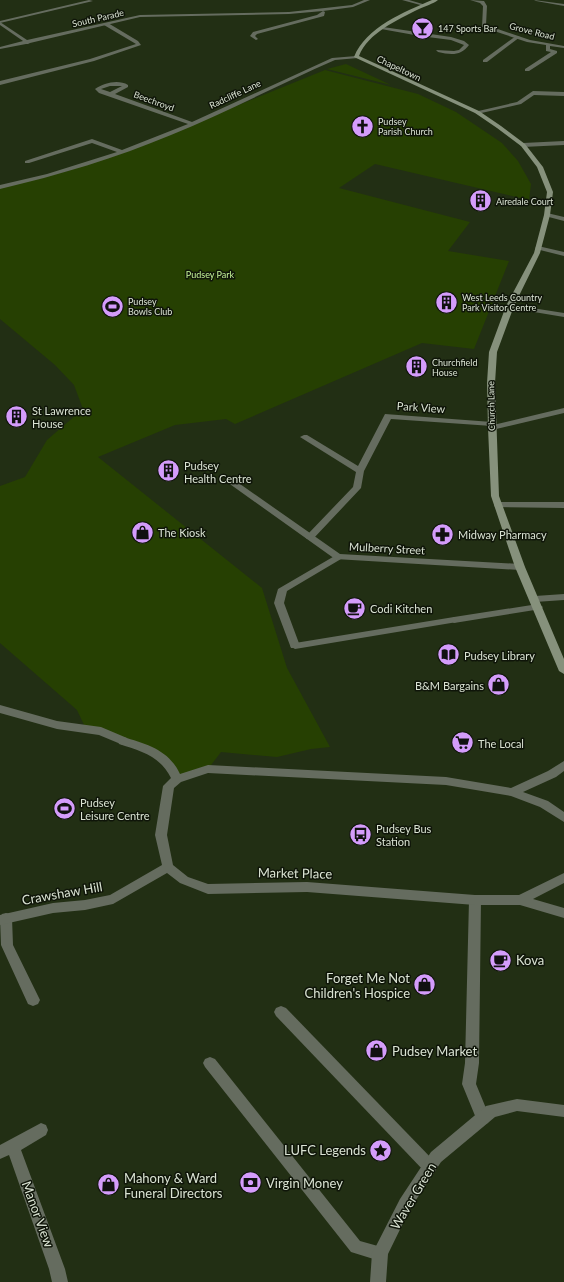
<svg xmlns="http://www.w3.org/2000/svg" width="564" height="1282" font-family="Lato,sans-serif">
<rect width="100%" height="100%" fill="#222f14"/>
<g fill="#264002">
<path d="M346 64 391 85 327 69Z"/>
<path d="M325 70 418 94 456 112 502 143 518 161 531 184 529 200 375 164 339 188 470 222 448 251 509 261 474 349 422 343 235 424 226 419 175 425 98 457 262 588 287 668 330 747 311 749 277 757 221 752 208 769 177 779 165 758 86 729 77 710 0 643V486L25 477 47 440 83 409 74 385 55 365 0 319V187L68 171 192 124Z"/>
</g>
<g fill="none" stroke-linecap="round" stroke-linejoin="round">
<g fill="#656c5f" fill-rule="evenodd">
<path d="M89 0 93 1 0 23V21Z"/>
<path d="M534 0 564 4V6L536 1Z"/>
<path d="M104 23H108L138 41 141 45 94 61 0 85V81L90 59 136 44 104 25Z"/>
<path d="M383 27 451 37 464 41 469 45C461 56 451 55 438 52L436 50 454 51 459 50 464 45 451 40 420 36 381 29Z"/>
<path d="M516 36 520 37 487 62H483V60Z"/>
<path d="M385 414 492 422 496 424 492 426 391 419 364 471 361 488 313 539H307L305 537 307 535 353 487 356 472 300 437 304 435H307L358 466Z"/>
<path d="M498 502H564V508L495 507 494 505 495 503Z"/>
<path d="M338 554 343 557 341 559 287 591 284 603 300 646 299 648H291L274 603 278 589Z"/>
<path d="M564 594V600L535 602 530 599 535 596Z"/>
<path d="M538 604 543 607 541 609 454 623 449 620 454 617Z"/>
<path d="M0 705 57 721 101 727 127 738 128 741 127 744 123 745 99 735 57 729 0 713Z"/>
<path d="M475 895 479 897 481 900 479 1063 476 1084 490 1118 488 1123 483 1125 478 1123 462 1084 465 1063 469 900 471 897Z"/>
<path d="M6 913 10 914 12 918 13 945 40 1000 38 1004 33 1006 28 1004 1 945 0 918 2 914Z"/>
<path d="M281 1006 286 1008 435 1162 437 1167 435 1172 430 1174 425 1172 276 1016 274 1012 276 1008Z"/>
<path d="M210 1057 215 1059 360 1241 385 1248 388 1253 385 1258 380 1261 351 1252 205 1067 203 1063 205 1059Z"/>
<path d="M41 1123 46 1125 48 1130 46 1135 21 1150 65 1269 68 1282H52L49 1269 9 1155 0 1159V1145Z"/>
</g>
<path fill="#656c5f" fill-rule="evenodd" d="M454 617 459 620 457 622 295 649 290 646 295 643Z"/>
<g fill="#656c5f" fill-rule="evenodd">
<path d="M364 0H370L353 7 323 11 325 12 324 16 257 34 255 36 258 39 256 40 250 36 253 32 317 15 323 11 289 14 140 17 30 43 28 44H26L0 49V47L23 41 0 25V22L27 40 140 15 289 12 352 5Z"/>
<path d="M402 0H409L426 5 424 6Z"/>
<path d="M470 0 484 1 487 6 486 25 530 40 564 46V48L550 46V49L557 51V53L529 71H525V69L551 52 546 51V45L527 42 482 27 483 6 480 3Z"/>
<path d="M356 56 358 57V58L335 60C280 84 227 112 171 135 116 158 59 175 0 189V185L47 174 117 152 92 143 29 163H25V161L92 139 122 150 188 124 99 93 95 89C104 83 118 79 128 85V87L115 94 192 122 332 58ZM110 86H122L110 92 101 89Z"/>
<path d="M533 91 564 92V96L534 95 521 104 477 114 474 112 517 102Z"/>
<path d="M564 141V145L523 147 520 145 523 143Z"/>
<path d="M547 213 564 217V221L545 216 544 215Z"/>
<path d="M538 246 564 252V256L536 249 535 248Z"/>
<path d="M507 304 564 313V317L510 308H507Z"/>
<path d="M564 408V413L492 430 488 428 489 426Z"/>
<path d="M230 477 340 554 520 564 525 567 520 570 335 559 227 482 226 480Z"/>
<path d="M123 737C147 744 169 750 180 774L208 765 446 777 511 788 548 771 564 761V771L556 777 523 792 548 801 564 812V822L540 807 511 796 446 785 208 773 181 782 174 788 167 835 173 865 188 877 208 884 307 882 475 895H519L564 873V883L533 899 564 908V918L520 905H475L307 892 208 894 180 883 167 873 113 904 85 910 53 913 0 925V915L53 903 85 900 110 895 162 865 155 835 163 786 171 778C160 756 141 751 119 744L118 741 119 738Z"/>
<path d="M517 1099 564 1105V1117L517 1111 495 1117 441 1162 410 1209 388 1254 386 1282H370L372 1253 375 1248 400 1199 431 1152 486 1106Z"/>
</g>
<path fill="#86917c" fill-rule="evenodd" d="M432 0H438C433 4 425 6 419 9 397 20 368 33 359 56L479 111 501 126 525 144 543 167 553 192 550 215 540 253 514 306 497 352 495 383 499 496 525 567 564 659V674L559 671 515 567 491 496 488 428 487 383 489 352 506 306 534 253 544 215 547 192 537 167 521 146 497 128 475 113 354 57C366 27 404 12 432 0Z"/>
</g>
<defs>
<symbol id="bar-disc" viewBox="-11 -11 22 22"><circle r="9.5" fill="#d49cfb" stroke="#0f1509"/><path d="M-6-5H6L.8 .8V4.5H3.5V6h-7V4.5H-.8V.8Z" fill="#111"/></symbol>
<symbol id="church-disc" viewBox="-11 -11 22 22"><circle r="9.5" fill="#d49cfb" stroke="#0f1509"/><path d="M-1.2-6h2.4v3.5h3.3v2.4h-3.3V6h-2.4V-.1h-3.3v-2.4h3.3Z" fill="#111"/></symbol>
<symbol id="building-disc" viewBox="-11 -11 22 22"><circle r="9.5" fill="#d49cfb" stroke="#0f1509"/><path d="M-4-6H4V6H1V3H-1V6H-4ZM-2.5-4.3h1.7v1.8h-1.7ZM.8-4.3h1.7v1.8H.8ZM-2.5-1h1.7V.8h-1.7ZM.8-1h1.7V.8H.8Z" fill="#111"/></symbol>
<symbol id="stadium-disc" viewBox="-11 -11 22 22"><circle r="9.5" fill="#d49cfb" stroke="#0f1509"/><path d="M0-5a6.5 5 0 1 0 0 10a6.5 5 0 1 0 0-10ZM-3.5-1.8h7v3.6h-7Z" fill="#111"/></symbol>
<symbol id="shop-disc" viewBox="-11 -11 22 22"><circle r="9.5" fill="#d49cfb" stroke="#0f1509"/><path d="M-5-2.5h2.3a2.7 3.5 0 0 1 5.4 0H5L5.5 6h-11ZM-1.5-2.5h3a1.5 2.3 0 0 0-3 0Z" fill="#111"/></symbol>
<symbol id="pharmacy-disc" viewBox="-11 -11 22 22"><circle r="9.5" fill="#d49cfb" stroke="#0f1509"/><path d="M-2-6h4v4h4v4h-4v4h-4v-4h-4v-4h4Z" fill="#111"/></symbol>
<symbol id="cafe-disc" viewBox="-11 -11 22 22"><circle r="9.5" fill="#d49cfb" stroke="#0f1509"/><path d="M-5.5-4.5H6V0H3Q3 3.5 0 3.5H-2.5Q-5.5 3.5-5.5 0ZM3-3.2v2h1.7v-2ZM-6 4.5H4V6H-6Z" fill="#111"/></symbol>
<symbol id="library-disc" viewBox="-11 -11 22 22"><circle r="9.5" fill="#d49cfb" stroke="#0f1509"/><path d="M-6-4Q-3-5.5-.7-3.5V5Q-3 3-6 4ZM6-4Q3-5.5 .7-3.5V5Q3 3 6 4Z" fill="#111"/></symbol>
<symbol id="supermarket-disc" viewBox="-11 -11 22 22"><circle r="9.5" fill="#d49cfb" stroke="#0f1509"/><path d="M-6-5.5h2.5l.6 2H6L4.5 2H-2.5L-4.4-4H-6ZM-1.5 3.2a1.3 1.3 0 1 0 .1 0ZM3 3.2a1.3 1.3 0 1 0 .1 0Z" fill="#111"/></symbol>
<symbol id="bus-disc" viewBox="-11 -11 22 22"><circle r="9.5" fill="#d49cfb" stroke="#0f1509"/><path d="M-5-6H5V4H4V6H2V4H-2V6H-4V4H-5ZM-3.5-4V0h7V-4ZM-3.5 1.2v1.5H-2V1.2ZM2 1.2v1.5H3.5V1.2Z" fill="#111"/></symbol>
<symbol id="sight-disc" viewBox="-11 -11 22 22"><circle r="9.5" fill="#d49cfb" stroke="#0f1509"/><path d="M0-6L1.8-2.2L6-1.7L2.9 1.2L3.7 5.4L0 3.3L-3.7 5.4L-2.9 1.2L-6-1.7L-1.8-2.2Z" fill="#111"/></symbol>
<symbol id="bank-disc" viewBox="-11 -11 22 22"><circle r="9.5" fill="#d49cfb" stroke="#0f1509"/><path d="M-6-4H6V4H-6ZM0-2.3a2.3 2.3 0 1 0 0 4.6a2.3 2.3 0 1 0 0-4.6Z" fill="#111"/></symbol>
</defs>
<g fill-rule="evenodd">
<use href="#bar-disc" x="410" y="16" width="25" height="25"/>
<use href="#church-disc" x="350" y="114" width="25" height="25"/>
<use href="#building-disc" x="468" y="188" width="25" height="25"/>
<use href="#building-disc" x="434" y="290" width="25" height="25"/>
<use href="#stadium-disc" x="100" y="294" width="25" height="25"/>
<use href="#building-disc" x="404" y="354" width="25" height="25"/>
<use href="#building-disc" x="4" y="404" width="25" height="25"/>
<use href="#building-disc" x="156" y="458" width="25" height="25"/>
<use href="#shop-disc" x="130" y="520" width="25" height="25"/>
<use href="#pharmacy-disc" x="430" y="522" width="25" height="25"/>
<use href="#cafe-disc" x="342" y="596" width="25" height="25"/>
<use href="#library-disc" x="436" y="642" width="25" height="25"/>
<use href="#shop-disc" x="486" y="672" width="25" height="25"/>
<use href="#supermarket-disc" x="450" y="730" width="25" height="25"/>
<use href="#stadium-disc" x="52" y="796" width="25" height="25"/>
<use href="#bus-disc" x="348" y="822" width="25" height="25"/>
<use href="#cafe-disc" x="488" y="948" width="25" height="25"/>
<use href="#shop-disc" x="412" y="972" width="25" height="25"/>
<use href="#shop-disc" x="364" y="1038" width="25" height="25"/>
<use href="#sight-disc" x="368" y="1138" width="25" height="25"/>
<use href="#bank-disc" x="238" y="1170" width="25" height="25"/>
<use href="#shop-disc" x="96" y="1172" width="25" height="25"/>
</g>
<g text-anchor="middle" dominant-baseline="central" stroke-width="3" stroke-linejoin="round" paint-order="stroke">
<g font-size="9" fill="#dae3d3" stroke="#0f1509">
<text transform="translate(98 18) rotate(-13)">South Parade</text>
<text transform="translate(532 31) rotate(14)">Grove Road</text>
<text transform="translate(399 68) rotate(25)">Chapeltown</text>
<text transform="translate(235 94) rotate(-25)">Radcliffe Lane</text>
<text transform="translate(154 101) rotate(20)">Beechroyd</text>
<text transform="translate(491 406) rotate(-91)">Church Lane</text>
</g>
<g font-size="9" fill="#dae3d3" stroke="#0f1509" text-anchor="start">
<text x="438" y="28">147 Sports Bar</text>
<text x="378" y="121">Pudsey<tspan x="378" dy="10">Parish Church</tspan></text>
<text x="496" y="201">Airedale Court</text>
<text x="462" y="297">West Leeds Country<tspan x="462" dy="10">Park Visitor Centre</tspan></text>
<text x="128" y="301">Pudsey<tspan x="128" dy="10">Bowls Club</tspan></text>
<text x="432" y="362">Churchfield<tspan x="432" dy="10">House</tspan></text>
</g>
<g font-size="9" fill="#c4f397" stroke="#0f1509">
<text x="210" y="274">Pudsey Park</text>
</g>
<g font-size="11" fill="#dae3d3" stroke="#0f1509">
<text transform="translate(421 407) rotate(4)">Park View</text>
<text transform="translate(387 548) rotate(3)">Mulberry Street</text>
</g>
<g font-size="11" fill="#dae3d3" stroke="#0f1509" text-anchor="start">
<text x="32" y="410">St Lawrence<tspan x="32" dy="13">House</tspan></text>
<text x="184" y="465">Pudsey<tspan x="184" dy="13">Health Centre</tspan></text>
<text x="158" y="532">The Kiosk</text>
<text x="458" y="534">Midway Pharmacy</text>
<text x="370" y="608">Codi Kitchen</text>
<text x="464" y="655">Pudsey Library</text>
<text x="484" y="685" text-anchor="end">B&amp;M Bargains</text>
<text x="478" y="743">The Local</text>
<text x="80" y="802">Pudsey<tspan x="80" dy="13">Leisure Centre</tspan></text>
<text x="376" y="828">Pudsey Bus<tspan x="376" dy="13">Station</tspan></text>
</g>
<g font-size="13" fill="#dae3d3" stroke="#0f1509">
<text transform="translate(295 873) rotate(1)">Market Place</text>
<text transform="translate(62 893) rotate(-10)">Crawshaw Hill</text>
<text transform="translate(413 1196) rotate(-59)">Waver Green</text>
<text transform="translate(38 1214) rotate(70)">Manor View</text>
</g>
<g font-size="13" fill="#dae3d3" stroke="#0f1509" text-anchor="start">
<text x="516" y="960">Kova</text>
<text x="410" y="978" text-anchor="end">Forget Me Not<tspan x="410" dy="15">Children's Hospice</tspan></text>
<text x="392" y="1051">Pudsey Market</text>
<text x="366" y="1150" text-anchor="end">LUFC Legends</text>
<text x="124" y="1178">Mahony &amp; Ward<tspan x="124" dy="15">Funeral Directors</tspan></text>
<text x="266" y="1183">Virgin Money</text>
</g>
</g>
</svg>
